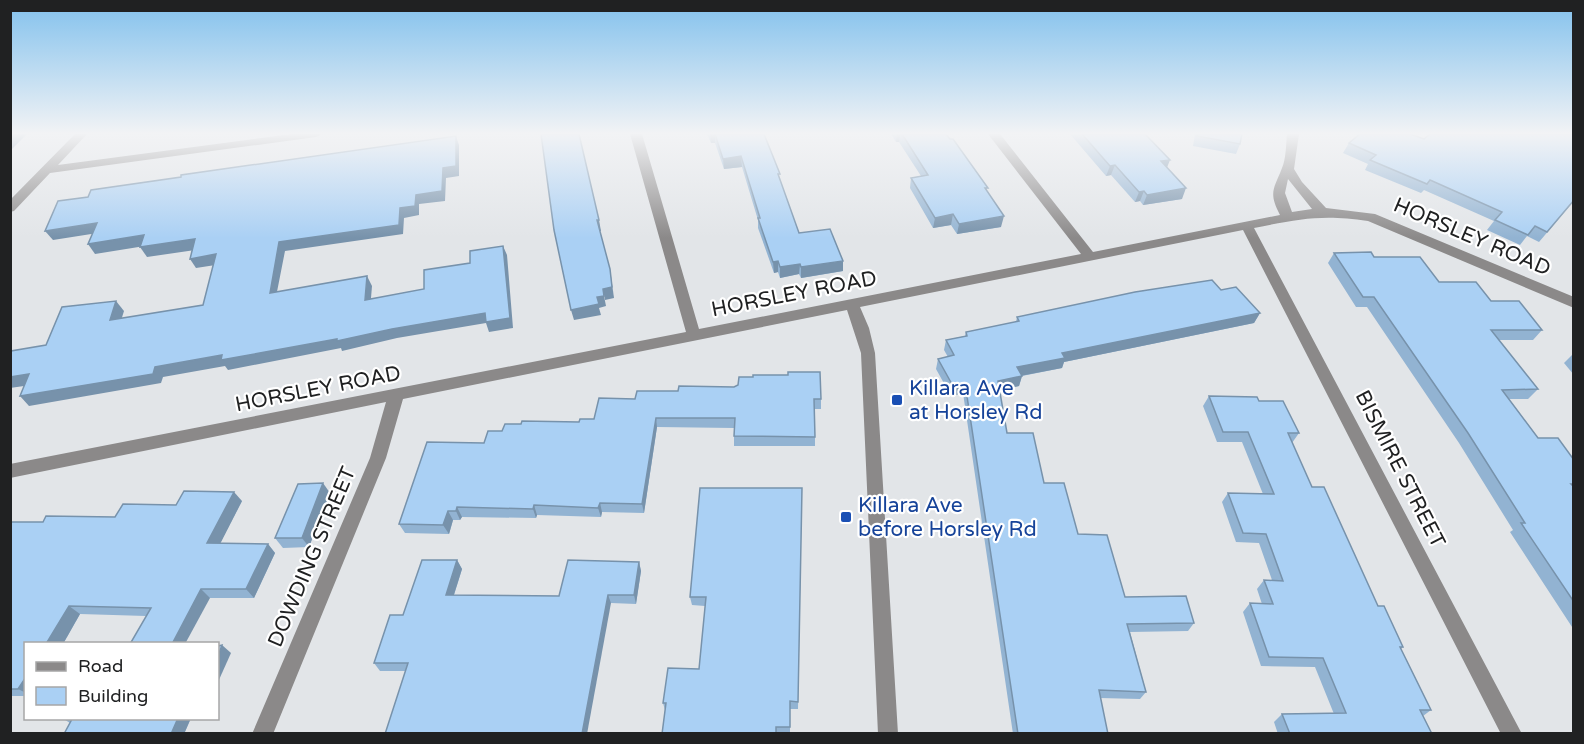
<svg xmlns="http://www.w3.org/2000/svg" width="1584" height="744" font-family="'Varela Round',sans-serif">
<rect width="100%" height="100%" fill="#e2e5e8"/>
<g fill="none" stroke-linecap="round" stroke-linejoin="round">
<g fill="#8b8989" fill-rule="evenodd">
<path d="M75 134H87L58 165 291 134H322L316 137 50 173 14 211 10 212V200Z"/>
<path d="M630 134H642L699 329 1081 254 988 134H1000L1093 252 1280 215C1268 192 1274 189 1282 168 1286 159 1286 145 1287 134H1299L1294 169 1302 182 1326 208 1375 214 1574 297V308L1368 221C1322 214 1299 219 1254 228L1522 734H1501L1243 230 860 307 869 328 875 353 898 734H878L861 353 847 310 403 399 386 458 273 734H252L370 458 386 402 10 478V464L686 332ZM1288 179 1312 209 1292 212 1285 193Z"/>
</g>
</g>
<g fill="#92b3d2">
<path d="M707 134H764L799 233 843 271 801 278 799 274 780 278 778 272 774 273 758 228V220L742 167 724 169 715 143H711Z"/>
<path d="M891 134H946L987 192 1001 227 957 234 951 225 933 228 910 188 911 178 921 176 899 142H896Z"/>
<path d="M1070 134H1145L1167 168 1182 199 1143 205 1140 201 1135 202 1111 175 1106 176Z"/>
<path d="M1195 134H1242L1240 144 1236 154 1193 146Z"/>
<path d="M1355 134H1410L1574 201 1539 242 1527 236 1520 245 1487 230 1494 221 1424 190 1421 193 1365 170 1368 164 1343 153 1349 143 1358 135Z"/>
<path d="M1334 253 1374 257 1439 282 1491 301 1542 330 1533 340H1499L1538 389 1528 399H1509L1538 438 1574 460V630L1510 532 1513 530 1459 443 1367 307H1356L1328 263Z"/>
<path d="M1221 290 1260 313 1254 323 1064 362 1062 368 1022 376 1019 386 999 390 1007 433 1044 483 1078 534 1125 597 1194 623 1188 631 1130 632 1146 692 1140 699 1100 698 1108 734H1013L963 393 951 396 936 369 938 359 948 357 944 350 946 340 965 336 966 332 1016 322 1017 317Z"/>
<path d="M1574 353V375L1564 363Z"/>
<path d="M1209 396 1259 401 1299 433 1292 443 1312 487 1378 606 1403 647 1401 649 1431 710 1423 716 1432 734H1278L1274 722 1282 714H1334L1315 667 1261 666 1243 612 1250 603 1262 604 1257 589 1264 580H1272L1259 543 1236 542 1222 502 1228 493 1263 494 1242 442H1217L1203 406Z"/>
<path d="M635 399H821V409H815V446H734V428L657 427 644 513 602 512 601 517 537 515 536 518 462 517 460 520H453L449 534 405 533 399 524 484 443 502 431 521 424 579 422 594 419Z"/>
<path d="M802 488 798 709H790V734H662L665 710 663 703 699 669 705 606 692 605 690 597Z"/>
<path d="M330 493 309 547 283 548 275 538Z"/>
<path d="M242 501 220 543 268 544 275 553 254 598H210L146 616 80 614 63 644H26V696H10V522H43L115 517 176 505Z"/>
<path d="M457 560 462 569 454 595 559 596 639 562 641 571 636 604 611 603 405 671H380L374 663 403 615Z"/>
<path d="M62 718H191L184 734H64L70 723Z"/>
</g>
<g fill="#7792ab">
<path d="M10 134H27L10 151Z"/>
<path d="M710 134H715V143H711Z"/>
<path d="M897 134H900L899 142H896Z"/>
<path d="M456 136 459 145V176L446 178 445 201 419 204V215L404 218 403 234 285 251 275 302 270 293 279 242 400 208 416 195 443 168Z"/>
<path d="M741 156 742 167 724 169 723 159Z"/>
<path d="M1170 160 1166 170 1161 161Z"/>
<path d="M1115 165 1111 175 1106 176 1110 166Z"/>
<path d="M1186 188 1182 199 1143 205 1147 195Z"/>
<path d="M1144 191 1140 201 1135 202 1139 192Z"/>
<path d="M953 214 951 225 933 228 935 218Z"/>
<path d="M1004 216 1001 227 957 234 959 224Z"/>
<path d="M597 220H599L601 231H599Z"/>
<path d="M97 223 104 232 53 240 45 231Z"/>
<path d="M144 235 151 245 95 254 88 244Z"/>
<path d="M195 239 202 249 147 257 140 247Z"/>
<path d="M503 246 507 255 513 328 489 332 486 323 397 338 342 351 341 348 228 370 225 366 163 377 161 383 29 406 20 396 155 367 222 355 337 339Z"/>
<path d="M216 254 222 264 196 268 190 259Z"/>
<path d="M778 261V272L774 273 773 262Z"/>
<path d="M843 261V271L801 278V267Z"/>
<path d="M800 264 799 274 780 278V267Z"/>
<path d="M610 269 614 298 605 300 603 289Z"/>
<path d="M367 276 372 286 370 310 365 300Z"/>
<path d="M604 296 606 306 599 308 601 315 574 320 571 310 597 297Z"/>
<path d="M116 301 124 311 118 330 110 320Z"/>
<path d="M1260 313 1254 323 1064 362 1062 368 1014 377 1017 367 1062 353Z"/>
<path d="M29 374 38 384 10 388V377Z"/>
<path d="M1022 376 1019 386 995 391 998 381Z"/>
<path d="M965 383 963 393 951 396 953 386Z"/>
<path d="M656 418 657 427 644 513 642 504Z"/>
<path d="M323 483 330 493 309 547 302 538Z"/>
<path d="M234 492 242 501 216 552 207 543Z"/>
<path d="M600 503 602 512 601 517 598 508Z"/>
<path d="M534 505 537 515 536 518 533 509Z"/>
<path d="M457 507 462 517 460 520 456 511Z"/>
<path d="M448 511 453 520 449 534 443 525Z"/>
<path d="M268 544 275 553 254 598 246 589Z"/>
<path d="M457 560 462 569 451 604 446 595Z"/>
<path d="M639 562 641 571 636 604 634 595Z"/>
<path d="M201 589 210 598 185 644H172Z"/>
<path d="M608 595 611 603 587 734H582Z"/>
<path d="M69 606 80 614 63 644H46Z"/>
<path d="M222 645 231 653 218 682V656Z"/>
<path d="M26 677V693L18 689Z"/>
<path d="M178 718H191L184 734H171Z"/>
</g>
<g fill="#aad0f4" stroke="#7792ab" stroke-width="1.5">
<path d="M541 134H579L599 220H597L610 269 612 287 603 289 604 296 597 297 599 304 571 310 554 230Z"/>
<path d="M715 134H764L780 174H778L799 233 830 229 843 261 801 267 800 264 780 267 778 261 773 262 758 218H760L741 156 723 159Z"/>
<path d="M902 134H946L950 139H953L988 188H985L1004 216 959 224 953 214 935 218 911 178 928 175Z"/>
<path d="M1082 134H1145L1170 160 1161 161 1186 188 1147 195 1144 191 1139 192 1115 165 1110 166Z"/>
<path d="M1198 134H1242L1240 144 1197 136Z"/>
<path d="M1360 134H1410L1424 139 1430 134H1574V200L1547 232 1535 226 1528 235 1495 220 1502 212 1430 180 1427 184 1370 160 1376 155 1349 143Z"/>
<path d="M456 136V166L443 168 442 191 416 195 415 206 400 208 399 225 279 242 270 293 367 276 365 300 424 289V270L470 263V251L503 246 510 318 486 322 485 313 392 329 337 341V339L221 360 222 355 155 367 153 374 20 396 29 374 10 377 11 351 46 345 62 307 116 301 110 320 203 305 216 254 190 259 195 239 140 247 144 235 88 244 97 223 45 231 58 201 88 197 91 190 181 177V175Z"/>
<path d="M1371 252 1374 257H1420L1439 282H1476L1491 301H1519L1542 330H1491L1538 389 1502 390 1538 438H1558L1574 460V484H1571L1574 487V602L1521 523H1525L1468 433 1374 297H1363L1334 253Z"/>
<path d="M1212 280 1221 290 1236 287 1260 313 1062 353 1065 358 1017 367 1022 376 998 381 1007 433H1033L1044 483H1064L1078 534 1107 535 1125 597 1186 596 1194 623 1127 624 1146 692 1099 690 1108 734H1018L965 383 953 386 938 359 954 355 946 340 967 336 966 332 1019 321 1017 317 1135 292Z"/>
<path d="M788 372H820L821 399H814L815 437 734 436 735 418H656L642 504 600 503 598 508 534 505 533 509 457 507 456 511H448L443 525 399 524 427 442 484 443 488 431H502L505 424H521L522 421 579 422 580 419H594L599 398 635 399 637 391H678L679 386 734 387 738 385 739 377H753V375H788Z"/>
<path d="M1209 396 1257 397 1259 401H1283L1299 433H1288L1312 487H1324L1378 606H1384L1403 647H1400L1431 710H1420L1432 734H1290L1282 714 1346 713 1323 658 1269 657 1250 603 1273 604 1264 580 1283 581 1266 534 1243 533 1228 493 1274 494 1248 432H1223Z"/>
<path d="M323 483 302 538H275L298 484Z"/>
<path d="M700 488H802L798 702 790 701V727H776V734H662L666 703H663L668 668 699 669 706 597H690Z"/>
<path d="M184 491 234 492 207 543 268 544 246 589H201L172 644H130L151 608 69 606 46 644H26V677L18 689H10V522H43L46 516 115 517 123 504 176 505Z"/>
<path d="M422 560H457L446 595 559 596 568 560 639 562 634 595H608L582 734H385L408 663H374L390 615H403Z"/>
<path d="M222 645 218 656V646Z"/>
<path d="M65 718H178L171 734H64L72 719Z"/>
</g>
<linearGradient id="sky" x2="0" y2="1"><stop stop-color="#82c1ed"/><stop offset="0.56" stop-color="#f2f3f5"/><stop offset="1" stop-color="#f2f3f5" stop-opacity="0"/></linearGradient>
<rect width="1584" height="238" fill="url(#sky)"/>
<g fill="#1a4fb4" stroke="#fff" stroke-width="2">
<rect x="891" y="394" width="12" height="12" rx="3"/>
<rect x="840" y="511" width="12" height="12" rx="3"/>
</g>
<g text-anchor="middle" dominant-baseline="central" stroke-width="4.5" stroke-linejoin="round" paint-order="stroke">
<g font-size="21" fill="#202122" stroke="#fff">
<text transform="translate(1472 237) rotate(23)">HORSLEY ROAD</text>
<text transform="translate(794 294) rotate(-11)">HORSLEY ROAD</text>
<text transform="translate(318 389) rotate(-11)">HORSLEY ROAD</text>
<text transform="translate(1400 469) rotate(63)">BISMIRE STREET</text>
<text transform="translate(312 557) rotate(-67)">DOWDING STREET</text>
</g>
<g font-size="21" fill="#164399" stroke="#fff" text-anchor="start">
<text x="909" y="388">Killara Ave<tspan x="909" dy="24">at Horsley Rd</tspan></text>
<text x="858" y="505">Killara Ave<tspan x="858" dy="24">before Horsley Rd</tspan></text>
</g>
</g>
<rect width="1584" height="744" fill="none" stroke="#202122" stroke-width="24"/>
<rect x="24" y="642" width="195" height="78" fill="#ffffff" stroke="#a6a6a7" stroke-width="1.5"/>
<rect x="36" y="662" width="30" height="9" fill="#8b8989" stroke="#a6a6a7" stroke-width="1.5"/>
<text x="78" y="672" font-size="18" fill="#202122">Road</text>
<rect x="36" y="687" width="30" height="18" fill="#aad0f4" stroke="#a6a6a7" stroke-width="1.5"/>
<text x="78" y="702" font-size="18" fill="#202122">Building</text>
</svg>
